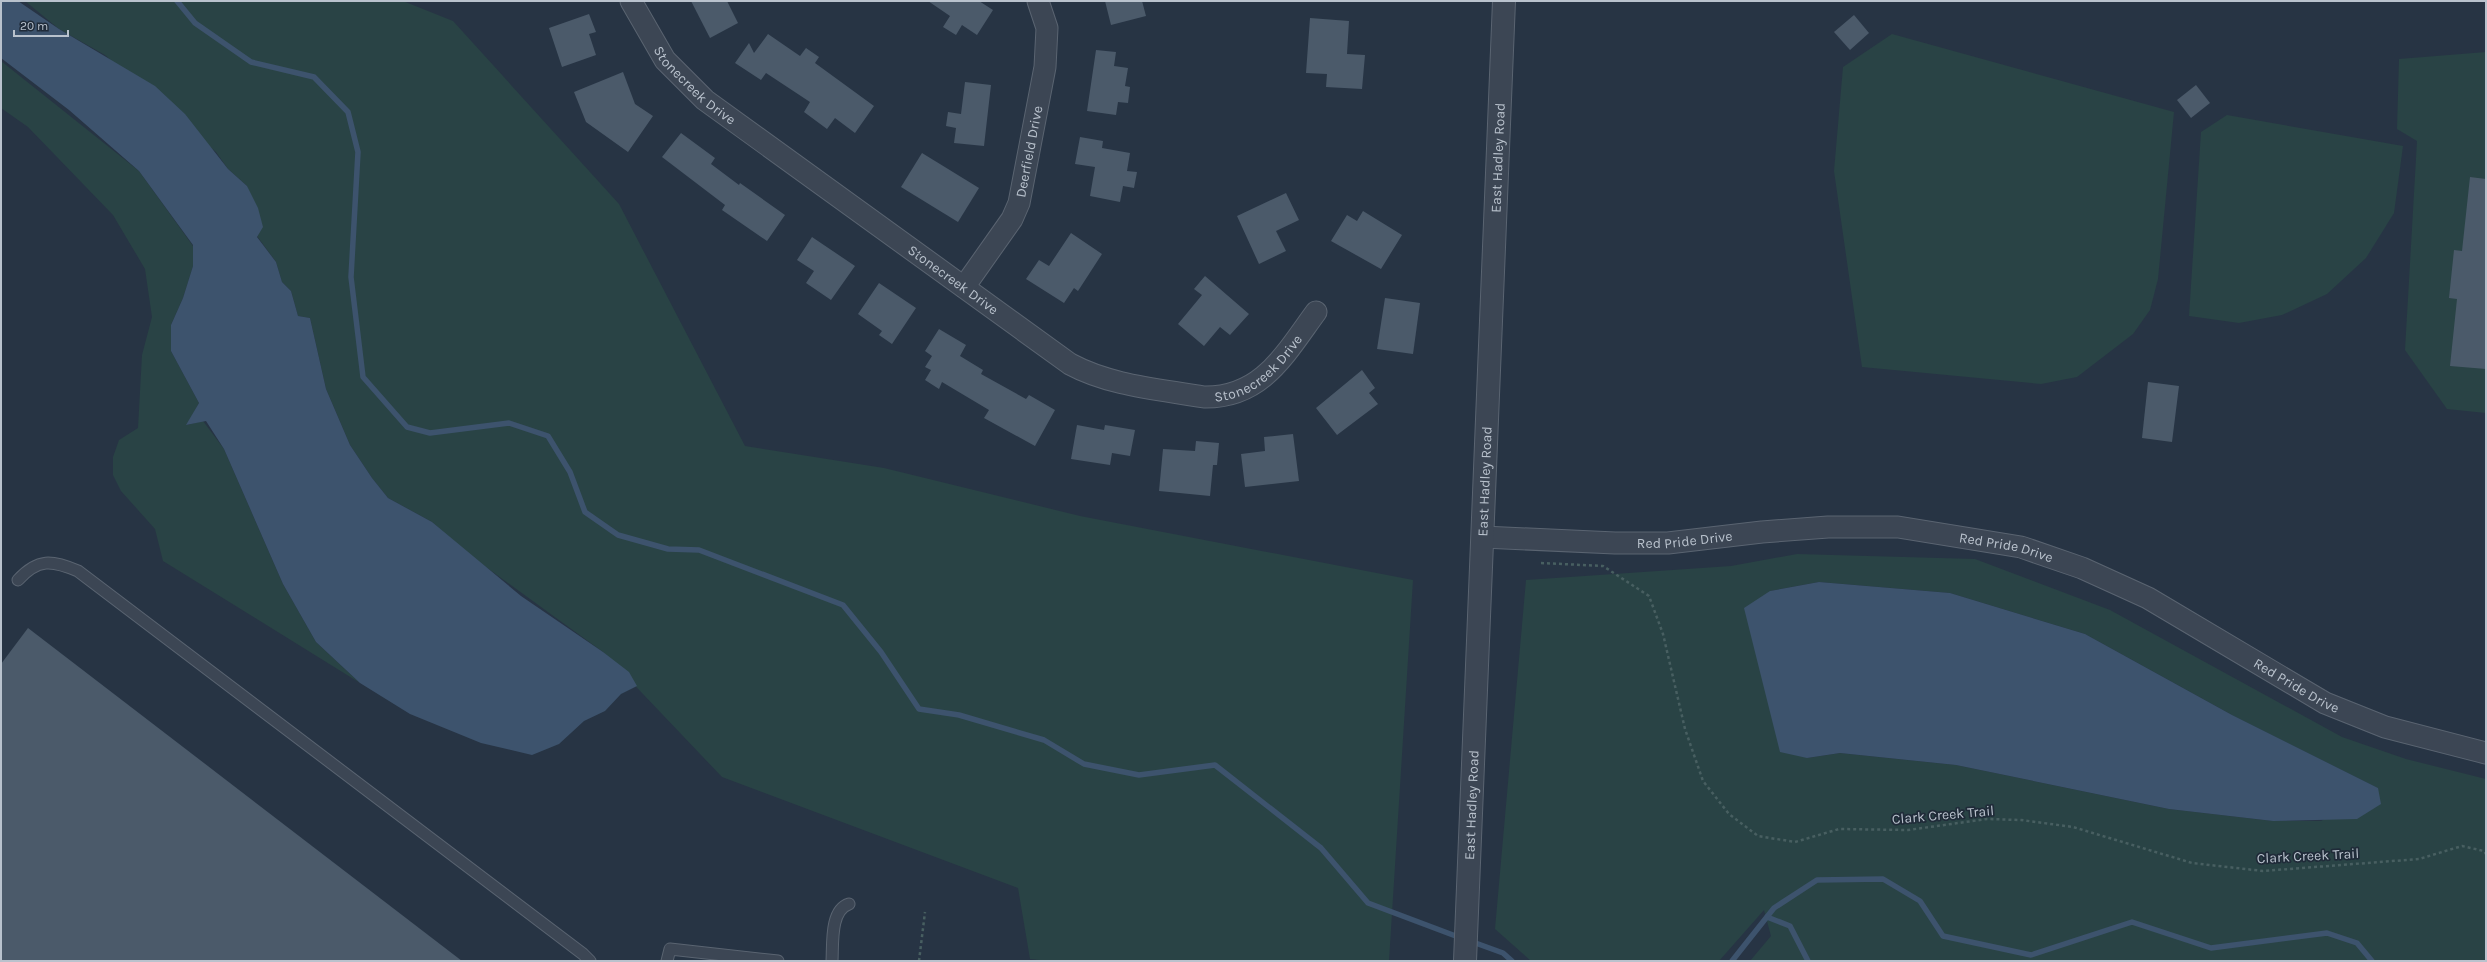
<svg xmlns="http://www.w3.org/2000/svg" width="2487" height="962" font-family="Karla,sans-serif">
<rect width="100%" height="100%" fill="#273444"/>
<g fill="#294345" fill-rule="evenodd">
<path d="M25 1H403L453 21 619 204 745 446 884 468 1080 516 1413 580 1389 961H1049L1030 959 1018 888 722 777 603 652 468 554 432 522 388 498 372 478 350 445 326 389 310 318 298 316 291 291 282 282 276 262 257 236 247 186 228 169 216 152 105 55 59 29Z"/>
<path d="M1892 34 2174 112 2158 279 2150 310 2133 334 2077 377 2041 384 1862 367 1834 171 1843 67Z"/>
<path d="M2486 52V413L2447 409 2405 350 2417 141 2397 129 2399 59Z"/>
<path d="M1 61 139 171 193 246V266L183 298 171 325V351L199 403 187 425 203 421 224 449 283 584 316 642 360 683 163 561 155 529 121 491 113 475V457L119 440 138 428 142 355 152 317 145 269 113 215 28 127 1 108Z"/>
<path d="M2227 115 2403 146 2394 213 2366 258 2327 294 2282 315 2239 323 2189 316 2201 132Z"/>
<path d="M1797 554 1975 559 2110 610 2342 737 2406 759 2486 779V961H1750L1771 936 1764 910 1719 961H1531L1495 929 1526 580 1731 566ZM1819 582 1950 593 2085 634 2232 715 2378 788 2321 821H2273L2169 809 1956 765 1840 753 1807 758 1770 591Z"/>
</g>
<g fill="#3d536d">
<path d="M1 1H18L59 29 155 86 185 114 228 169 247 186 258 208 263 227 257 237 276 262 282 282 291 291 298 316 310 318 326 389 350 445 372 478 388 498 432 522 521 596 603 652 629 672 637 686 621 694 605 711 584 721 559 744 532 755 481 743 410 714 360 683 316 642 283 584 224 449 206 421 186 425 199 403 171 351V325L183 298 193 266V245L139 171 69 110 1 58Z"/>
<path d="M1819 582 1950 593 2085 634 2232 715 2378 788 2381 804 2357 819 2273 821 2169 809 1956 765 1840 753 1807 758 1780 752 1744 608 1770 591Z"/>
</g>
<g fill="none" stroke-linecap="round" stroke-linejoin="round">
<g stroke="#3d536d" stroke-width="5.5">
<path d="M177 1 195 23 251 62 314 77 348 112 358 152 351 277 363 377 407 427 430 433 509 423 548 436 570 472 585 512 618 535 668 549 699 550 843 605 881 652 919 709 959 715 1044 740 1084 764 1139 775 1215 765 1321 848 1368 903 1461 938"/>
<path d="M1767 917 1790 926 1808 961"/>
<path d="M1470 941 1503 953 1512 961"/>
<path d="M1732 961 1774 908 1817 880 1883 879 1920 901 1943 936 2031 955 2132 922 2211 948 2327 933 2357 943 2372 961"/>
</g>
</g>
<g fill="#4b5a6a">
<path d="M691 1H727L738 23 710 38Z"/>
<path d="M928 1H979L993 10 977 35 962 25 956 35 943 27 950 16Z"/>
<path d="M1105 1H1142L1146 16 1111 25Z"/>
<path d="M589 14 596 32 589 34 596 55 562 67 549 28Z"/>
<path d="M1854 15 1869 33 1850 50 1834 32Z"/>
<path d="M1310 18 1349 21 1347 54 1365 55 1362 89 1326 87 1327 74 1306 73Z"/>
<path d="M768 34 800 56 806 48 819 57 815 63 874 106 855 133 835 118 827 129 804 112 810 102 766 73 761 80 735 63 749 43 754 53Z"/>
<path d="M1096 50 1116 52 1114 66 1128 68 1125 86 1130 87 1128 103 1118 102 1116 115 1087 111Z"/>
<path d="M623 72 635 104 653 116 628 152 586 122 574 92Z"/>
<path d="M965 82 991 85 984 146 954 143 956 128 946 126 948 112 961 114Z"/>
<path d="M2196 85 2210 103 2191 118 2177 100Z"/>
<path d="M681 133 715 158 711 164 739 185 740 183 785 215 767 241 722 210 725 205 662 157Z"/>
<path d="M1080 137 1103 141 1102 148 1130 153 1127 171 1137 172 1134 188 1123 186 1120 202 1090 196 1095 167 1075 164Z"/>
<path d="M922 153 979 188 958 222 901 187Z"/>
<path d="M2470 177 2486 179V369L2450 366 2457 299 2449 298 2454 250 2462 251Z"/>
<path d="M1286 193 1299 220 1276 231 1286 251 1259 264 1237 216Z"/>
<path d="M1363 211 1402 235 1381 269 1331 241 1347 215 1357 221Z"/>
<path d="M1071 233 1102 254 1078 291 1074 288 1064 303 1026 279 1039 260 1049 266Z"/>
<path d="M812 237 855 266 831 300 806 283 814 271 797 260Z"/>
<path d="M1205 276 1249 314 1230 335 1220 327 1204 346 1178 324 1202 295 1194 289Z"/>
<path d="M879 283 916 308 892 344 879 335 882 331 858 314Z"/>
<path d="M1385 298 1420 303 1413 354 1377 349Z"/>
<path d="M939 329 966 345 960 356 983 370 981 374 1026 399 1029 395 1055 410 1035 446 984 418 989 410 942 382 939 389 925 380 931 370 925 367 932 356 925 351Z"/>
<path d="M1362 370 1375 388 1369 393 1378 404 1337 435 1316 408Z"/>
<path d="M2148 382 2179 386 2172 442 2142 438Z"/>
<path d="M1077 425 1104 430 1105 425 1135 430 1130 456 1112 453 1110 465 1071 459Z"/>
<path d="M1293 434 1299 481 1245 487 1241 454 1265 451 1264 437Z"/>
<path d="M1196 441 1219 443 1217 465H1213L1210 496 1159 491 1163 449 1195 451Z"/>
<path d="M28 628 462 961H1V664Z"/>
</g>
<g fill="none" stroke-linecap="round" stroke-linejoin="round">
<defs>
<g id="service">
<path d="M18 580C38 558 52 560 78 571L583 954 590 961"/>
<path d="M667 961 670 949 778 961"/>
<path d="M832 961C833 944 830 910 849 904"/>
</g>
<g id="minor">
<path id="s1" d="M631 1 665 60 705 100 1070 364C1111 386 1159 389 1204 397 1262 398 1285 354 1316 312"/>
<path id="s2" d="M964 287 1012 219 1019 203 1045 67 1047 28 1038 1"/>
<path id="s3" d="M1483 537 1615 543H1668L1762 532 1828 527H1898L2021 547 2082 568 2148 598 2325 703 2385 727 2486 753"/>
</g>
<g id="tertiary">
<path id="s4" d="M1465 961 1504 1"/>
</g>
</defs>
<use href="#service" stroke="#5a6471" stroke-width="13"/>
<use href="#minor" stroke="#5a6471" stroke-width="23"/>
<use href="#tertiary" stroke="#5a6471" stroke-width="24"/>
<g stroke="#485f61" stroke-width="2.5" stroke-dasharray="3 3" stroke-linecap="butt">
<path d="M1541 563 1603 566 1649 596 1663 634 1685 729 1703 781 1729 814 1758 836 1795 842 1839 829 1908 830 1987 819 2021 820 2073 827 2192 863 2263 871 2419 859 2462 846 2484 851 2486 854"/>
<path d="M919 961 925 912"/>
</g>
<use href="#service" stroke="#3c4654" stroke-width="11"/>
<use href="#minor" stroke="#3c4654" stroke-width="21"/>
<use href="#tertiary" stroke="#3c4654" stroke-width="22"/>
</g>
<g text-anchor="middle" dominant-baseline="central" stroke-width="3.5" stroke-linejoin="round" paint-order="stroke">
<g font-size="14" fill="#b9c2cd" stroke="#202b39">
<text stroke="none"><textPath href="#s1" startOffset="107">Stonecreek Drive</textPath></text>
<text stroke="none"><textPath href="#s2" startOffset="153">Deerfield Drive</textPath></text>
<text stroke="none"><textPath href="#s4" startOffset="804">East Hadley Road</textPath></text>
<text stroke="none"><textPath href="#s1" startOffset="431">Stonecreek Drive</textPath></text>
<text stroke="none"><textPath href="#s1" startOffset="778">Stonecreek Drive</textPath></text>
<text stroke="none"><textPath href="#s4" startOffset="480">East Hadley Road</textPath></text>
<text stroke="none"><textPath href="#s3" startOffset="202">Red Pride Drive</textPath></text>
<text stroke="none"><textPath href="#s3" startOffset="526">Red Pride Drive</textPath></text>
<text stroke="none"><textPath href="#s3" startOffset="850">Red Pride Drive</textPath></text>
<text stroke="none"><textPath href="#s4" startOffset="156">East Hadley Road</textPath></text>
<text transform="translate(1943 815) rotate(-5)">Clark Creek Trail</text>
<text transform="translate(2308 856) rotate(-3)">Clark Creek Trail</text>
</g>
</g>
<rect width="2487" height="962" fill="none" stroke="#b9c2cd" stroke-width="4"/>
<path d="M14 30v6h54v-6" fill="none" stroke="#b9c2cd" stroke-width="2"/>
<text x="20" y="30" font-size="12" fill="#b9c2cd" stroke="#202b39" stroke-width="3" paint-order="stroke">20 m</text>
</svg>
